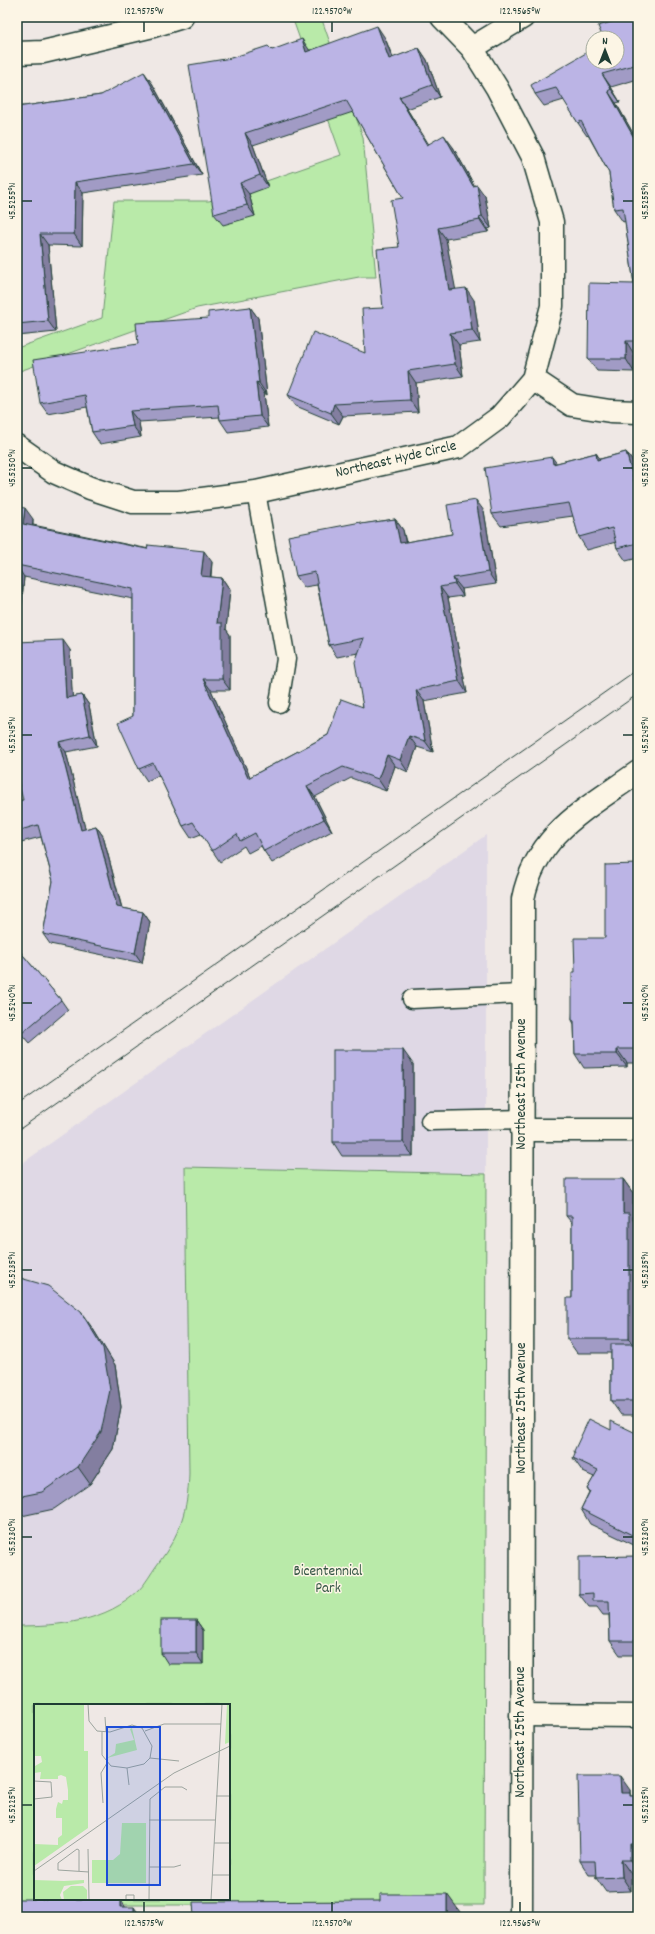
<svg xmlns="http://www.w3.org/2000/svg" width="655" height="1934" font-family="Dekko,sans-serif">
<rect width="100%" height="100%" fill="#efe8e5"/>
<filter id="ink" filterUnits="userSpaceOnUse"><feTurbulence type="fractalNoise" baseFrequency=".025" numOctaves="2"/><feDisplacementMap in="SourceGraphic" scale="8" xChannelSelector="R" yChannelSelector="G"/><feConvolveMatrix kernelMatrix="1 2 1 2 8 2 1 2 1" color-interpolation-filters="sRGB"/></filter>
<g filter="url(#ink)">
<path fill="#dfd8e5" d="M486 835V1174L185 1168 189 1473 188 1492 183 1520 170 1548 139 1590 119 1605 99 1614 74 1622 54 1626H17V1167Z"/>
<g fill="#b9eaa9" stroke="#6c946e" fill-rule="evenodd">
<path d="M292 17H321L363 137 376 277H359L197 308 17 372V348L102 318 114 201H209L341 155Z"/>
<path d="M185 1167 486 1174 484 1905H17V1626C59 1626 107 1622 139 1590 146 1583 151 1573 157 1565 180 1535 188 1510 189 1473ZM35 1705H229V1899H35Z"/>
</g>
<g fill="none" stroke-linecap="round" stroke-linejoin="round">
<defs>
<g id="service">
<path d="M256 492 286 659 279 703"/>
<path d="M412 999 522 994"/>
<path d="M430 1121 522 1119"/>
</g>
<g id="minor">
<path d="M472 48 523 17"/>
<path d="M17 53 43 52 153 26 182 17"/>
<path d="M533 379 572 405 610 411 638 412"/>
<path d="M17 446 54 472 90 488 133 502H179L256 492 459 447 500 417 533 379 552 306V222L533 157 497 88 472 48 442 17"/>
<path d="M522 1130H638"/>
<path d="M521 1715 638 1716"/>
<path d="M521 1917 523 899C536 833 587 809 638 772"/>
</g>
</defs>
<use href="#service" stroke="#1f3d34" stroke-width="21"/>
<use href="#minor" stroke="#1f3d34" stroke-width="25"/>
<use href="#service" stroke="#fcf5e5" stroke-width="18"/>
<use href="#minor" stroke="#fcf5e5" stroke-width="22"/>
<g stroke="#1f3d34" stroke-width="1">
<path d="M17 1105 638 669"/>
<path d="M17 1131 638 694"/>
</g>
</g>
<g fill="#a19bc5" stroke="#1f3d34">
<path d="M638 17V79L611 87 620 102 616 103 638 142V354H634V372L597 371 588 359 634 284 625 221 623 222 614 209 609 173 588 135 587 136 578 123 564 100 544 106 535 94 593 62Z"/>
<path d="M385 38 393 58 419 48 427 60 440 97 407 109 428 144 453 147 474 185 485 196 491 228 488 229V232L446 239 455 290 474 300 480 342 459 345 463 376 416 383 418 412 343 416 339 424 296 406 288 395 365 353 383 308 399 247 403 198 353 112 253 145 268 187 249 194 255 216 223 225 214 214 231 58 272 50H310Z"/>
<path d="M152 83 202 175 83 193 82 246 48 245 56 332 17 336V107L101 95Z"/>
<path d="M250 307 258 318 267 395 264 393 268 427 228 432 220 420V417L139 422 141 437 100 444 92 432 87 407 48 414 40 403 138 344 208 318Z"/>
<path d="M626 452 635 465 638 475V558L626 561 617 548 616 542 587 550 579 537 573 516 501 526 492 514 557 463 596 453 600 459Z"/>
<path d="M17 507 33 519V525L212 562 211 577 222 578 230 590 226 629 230 635V690H211L250 777 328 735 363 707 358 653 337 657 329 645 317 585 304 587 296 576 363 524 395 519 403 530 406 542 452 534 484 511 496 584 462 589 463 596 448 598 467 693 424 701 433 752 417 747 408 772 395 766 386 791 351 778 315 797 332 831 272 863 264 851 261 846 248 853 244 846 220 862 201 834 191 838 183 826 159 775 147 781 139 769 133 716V599L24 577 21 611H17Z"/>
<path d="M70 650 72 697 82 695 89 705 97 746 66 752 85 829 96 826 103 836 122 908 143 912 150 922 142 963 50 944 43 934 53 881 41 837 17 843V801L23 800Z"/>
<path d="M638 864V1063H627V1067L584 1068 575 1054 574 1024 572 1020 575 972 605 938Z"/>
<path d="M17 948 61 1000 68 1010 29 1043 17 1029Z"/>
<path d="M413 1064V1156H342L333 1142Z"/>
<path d="M623 1179 633 1193V1220L638 1226V1415H621L611 1401V1353H577L567 1339 572 1298V1223L566 1216Z"/>
<path d="M17 1277 93 1329 115 1365 121 1407 113 1449 90 1484 54 1509 17 1517Z"/>
<path d="M611 1430 638 1434V1547L590 1524 581 1509 589 1492 587 1489 594 1477 583 1472 573 1458Z"/>
<path d="M638 1556V1655H620L610 1641 609 1615H603L597 1607H589L579 1594Z"/>
<path d="M196 1620 203 1630V1664H168L161 1653Z"/>
<path d="M630 1790V1795L631 1796H638V1874H631V1891L606 1892 596 1878V1875H589L580 1861Z"/>
</g>
<g fill="#837ea0" stroke="#1f3d34">
<path d="M377 26 385 38 397 71 389 59Z"/>
<path d="M302 39 310 51 306 52Z"/>
<path d="M419 48 427 60 440 97 432 85Z"/>
<path d="M144 72 152 83 202 175 194 164Z"/>
<path d="M602 74 611 87 620 102 611 89Z"/>
<path d="M608 91 616 103 638 142V145Z"/>
<path d="M399 97 407 109 436 156 427 145Z"/>
<path d="M245 133 253 145 268 187 260 175Z"/>
<path d="M444 135 453 147 478 192 477 185 485 196 491 228 482 216 473 186Z"/>
<path d="M75 182 83 193 82 246 74 234Z"/>
<path d="M240 183 249 194 255 216 247 205Z"/>
<path d="M479 217 488 229V232L480 220Z"/>
<path d="M438 228 446 239 458 302 449 290Z"/>
<path d="M40 234 48 245 56 332 48 321Z"/>
<path d="M466 288 474 300 480 342 472 330Z"/>
<path d="M250 307 258 318 267 395 259 383Z"/>
<path d="M450 333 459 345 463 376 455 364Z"/>
<path d="M626 341 634 354V372L626 359Z"/>
<path d="M408 371 416 383 418 412 410 400Z"/>
<path d="M256 382 264 393 268 427 260 416Z"/>
<path d="M334 404 343 416 339 424 331 413Z"/>
<path d="M130 411 139 422 141 437 133 426Z"/>
<path d="M626 452 635 465 638 475V495Z"/>
<path d="M596 453 604 466 597 460Z"/>
<path d="M552 457 561 469 553 464Z"/>
<path d="M476 500 484 511 496 584 488 572Z"/>
<path d="M25 508 33 519 32 535 23 524Z"/>
<path d="M395 519 403 530 408 555 400 543Z"/>
<path d="M204 551 212 562 209 588 201 576Z"/>
<path d="M17 566 24 577 21 611 17 606Z"/>
<path d="M222 578 230 590 226 629 230 635V690L222 679 217 623Z"/>
<path d="M453 578 462 589 463 596 455 584Z"/>
<path d="M440 587 448 598 467 693 459 681Z"/>
<path d="M63 640 70 650 73 708 66 698Z"/>
<path d="M203 679 211 690 256 790 248 778Z"/>
<path d="M416 690 424 701 433 752 425 741Z"/>
<path d="M82 695 89 705 97 746 90 735Z"/>
<path d="M409 736 417 747 408 772 400 760Z"/>
<path d="M59 742 66 752 88 840 81 830Z"/>
<path d="M387 755 395 766 386 791 378 779Z"/>
<path d="M307 786 315 797 332 831 324 819Z"/>
<path d="M96 826 103 836 124 917 117 907Z"/>
<path d="M143 912 150 922 142 963 135 953Z"/>
<path d="M617 1049 627 1063V1067L617 1054Z"/>
<path d="M403 1050 413 1064V1156L403 1142Z"/>
<path d="M623 1179 633 1193V1220L638 1226V1352L629 1339 623 1213Z"/>
<path d="M81 1312 93 1329 115 1365 121 1407 113 1449 90 1484 78 1467Z"/>
<path d="M196 1620 203 1630V1664L196 1653Z"/>
<path d="M620 1776 630 1790V1795L638 1806 621 1793Z"/>
<path d="M630 1844 638 1856V1872L630 1860Z"/>
<path d="M621 1860 631 1874V1891L622 1877Z"/>
<path d="M447 1894 460 1912V1917H447Z"/>
<path d="M120 1899 132 1917 120 1907Z"/>
<path d="M134 1907 141 1917H134Z"/>
</g>
<g fill="#bbb4e5" stroke="#1f3d34">
<path d="M628 17H638V64L602 74 611 89 608 91 638 145V341H626V359H588L589 283 634 284 623 208 614 209 609 173 581 121 578 123 556 88 535 94 531 85 593 49V62H617V38H603L598 26Z"/>
<path d="M377 26 389 59 419 48 432 85 399 97 427 145 444 135 473 186 477 185 482 216 479 217 480 220 438 228 449 290 466 288 472 330 450 333 455 364 408 371 410 400 334 404 331 413 288 395 313 332 365 353 362 309 383 308 377 249 399 247 391 200 403 198 346 100 245 133 260 175 240 183 247 205 214 214 189 65 231 58 268 46 272 50 302 39 306 52Z"/>
<path d="M144 72 194 164 75 182 74 234H40L48 321 17 324V107L101 95Z"/>
<path d="M250 307 259 383 256 382 260 416 220 420 218 405 130 411 133 426 92 432 85 395 40 403 33 360 138 344 136 323 208 318V312Z"/>
<path d="M626 452 638 495V543L617 548 612 528 579 537 569 503 492 514 485 468 552 457 553 464 596 453 597 460Z"/>
<path d="M476 500 488 572 453 578 455 584 440 587 459 681 416 690 425 741 409 736 400 760 387 755 378 779 343 767 307 786 324 819 264 851 255 833 240 841 237 834 212 851 193 822 183 826 153 763 139 769 118 723 133 716V589L17 565V507L25 508 23 524 147 549 148 545 204 551 201 576 222 578 217 623H222V679H203L248 778 328 735 341 699 363 707 355 662 364 638 329 645 315 572 296 576 288 536 361 522V524L395 519 400 543 452 534 447 505Z"/>
<path d="M63 640 66 698 82 695 90 735 59 742 81 830 96 826 117 907 143 912 135 953 43 934 53 881 38 825 17 831V801L23 800 17 776V642Z"/>
<path d="M638 864V1049H617V1054H575L574 1021 572 1020V972H575L574 938H605V865Z"/>
<path d="M17 948 61 1000 22 1033 17 1027Z"/>
<rect x="333" y="1050" width="70" height="92"/>
<path d="M566 1179H623V1213H629V1339H567V1298H572V1216H566Z"/>
<path d="M17 1277 48 1286 81 1312 103 1348 110 1390 101 1432 78 1467 42 1492 17 1497Z"/>
<rect x="611" y="1344" width="27" height="57"/>
<path d="M589 1419 611 1430V1421L638 1434V1538L581 1509 590 1491 587 1489 598 1470 573 1458 575 1453 574 1451Z"/>
<path d="M638 1556V1641H610L609 1601H593V1593L579 1594V1557Z"/>
<rect x="161" y="1620" width="35" height="33"/>
<path d="M578 1776H620L621 1793H630V1796H638V1844H630V1860H621L622 1877 596 1878 595 1861H580Z"/>
<path d="M380 1894H447V1917H194L193 1902 380 1901Z"/>
<path d="M17 1899H120V1907H134V1917H17Z"/>
</g>
</g>
<path fill="none" stroke="#1f3d34" stroke-width="1.5" d="M144 22V32M332 22V32M520 22V32M22 201H32M623 201H633M22 468H32M623 468H633M22 735H32M623 735H633M22 1003H32M623 1003H633M22 1270H32M623 1270H633M22 1537H32M623 1537H633M22 1805H32M623 1805H633M144 1902V1912M332 1902V1912M520 1902V1912"/>
<g text-anchor="middle" dominant-baseline="central" stroke-width="3" stroke-linejoin="round" paint-order="stroke">
<g font-size="15" fill="#1f3d34" stroke="#fcf5e5">
<text transform="translate(396 460) rotate(-13)">Northeast Hyde Circle</text>
<text transform="translate(522 1084) rotate(-90)">Northeast 25th Avenue</text>
<text transform="translate(522 1408) rotate(-90)">Northeast 25th Avenue</text>
<text transform="translate(521 1732) rotate(-90)">Northeast 25th Avenue</text>
</g>
<g font-size="15" fill="#365746" stroke="#fcf5e5">
<text x="328" y="1572">Bicentennial<tspan x="328" dy="17">Park</tspan></text>
</g>
</g>
<g transform="translate(34 1704)">
<rect width="196" height="196" fill="#efe8e5"/>
<path d="M0 0H50V47H54V124L0 162V140L24 141V134L28 131V114H22V105L24 98 28 100 29 96H34V86L32 73 27 71 24 72V75H6L7 68 0 69 1 62 8 58 7 52H0ZM193 0H196V38L191 40ZM98 24 103 46 73 54 81 49 82 40 100 36 96 25ZM88 119H112V179H58V156H79L86 150ZM0 176 30 177 50 176V179L30 182 26 191 28 196H3L0 194ZM37 182H49L53 186V196H30L29 188Z" fill="#b9eaa9"/>
<path fill="none" stroke="#9ca49e" stroke-width="1" d="M54 0 55 17 63 27 76 28 98 21 108 24 118 42 116 54 110 60 93 64 77 62 68 51V28M71 13 72 28M111 27 130 20H187M116 54 145 57M93 64 95 81M0 77 17 78 18 93 0 95M182 92H196M69 99 67 69 73 59M115 116H181M180 139H196M54 145 55 196M115 163H140L147 161M0 167 140 69 196 42M45 167V146L43 145 24 159V166L55 168M178 171H196M92 196V191H100V196M115 196 116 95 131 83H148L153 86M177 196 188 0"/>
<path fill="#1d4ed8" fill-opacity="0.15" stroke="#1d4ed8" stroke-width="2" d="M73 23H126V181H73Z"/>
<rect width="196" height="196" fill="none" stroke="#1f3d34" stroke-width="2"/>
</g>
<rect width="655" height="1934" fill="none" stroke="#fcf5e5" stroke-width="44"/>
<g transform="translate(605 50)"><circle r="19" fill="#fcf5e5" stroke="#a4ab9e"/>
<path d="M0-3L7 15L0 10L-7 15Z" fill="#1f3d34"/>
<text y="-6" font-size="11" font-weight="bold" text-anchor="middle" fill="#1f3d34">N</text>
</g>
<rect x="22" y="22" width="611" height="1890" fill="none" stroke="#1f3d34" stroke-width="1.5"/>
<g font-size="10" text-anchor="middle" fill="#1f3d34">
<text x="144" y="14">122.9575°W</text>
<text x="332" y="14">122.9570°W</text>
<text x="520" y="14">122.9565°W</text>
<text transform="translate(11 201) rotate(-90)" y="4">45.5255°N</text>
<text transform="translate(644 201) rotate(-90)" y="4">45.5255°N</text>
<text transform="translate(11 468) rotate(-90)" y="4">45.5250°N</text>
<text transform="translate(644 468) rotate(-90)" y="4">45.5250°N</text>
<text transform="translate(11 735) rotate(-90)" y="4">45.5245°N</text>
<text transform="translate(644 735) rotate(-90)" y="4">45.5245°N</text>
<text transform="translate(11 1003) rotate(-90)" y="4">45.5240°N</text>
<text transform="translate(644 1003) rotate(-90)" y="4">45.5240°N</text>
<text transform="translate(11 1270) rotate(-90)" y="4">45.5235°N</text>
<text transform="translate(644 1270) rotate(-90)" y="4">45.5235°N</text>
<text transform="translate(11 1537) rotate(-90)" y="4">45.5230°N</text>
<text transform="translate(644 1537) rotate(-90)" y="4">45.5230°N</text>
<text transform="translate(11 1805) rotate(-90)" y="4">45.5225°N</text>
<text transform="translate(644 1805) rotate(-90)" y="4">45.5225°N</text>
<text x="144" y="1926">122.9575°W</text>
<text x="332" y="1926">122.9570°W</text>
<text x="520" y="1926">122.9565°W</text>
</g>
</svg>
